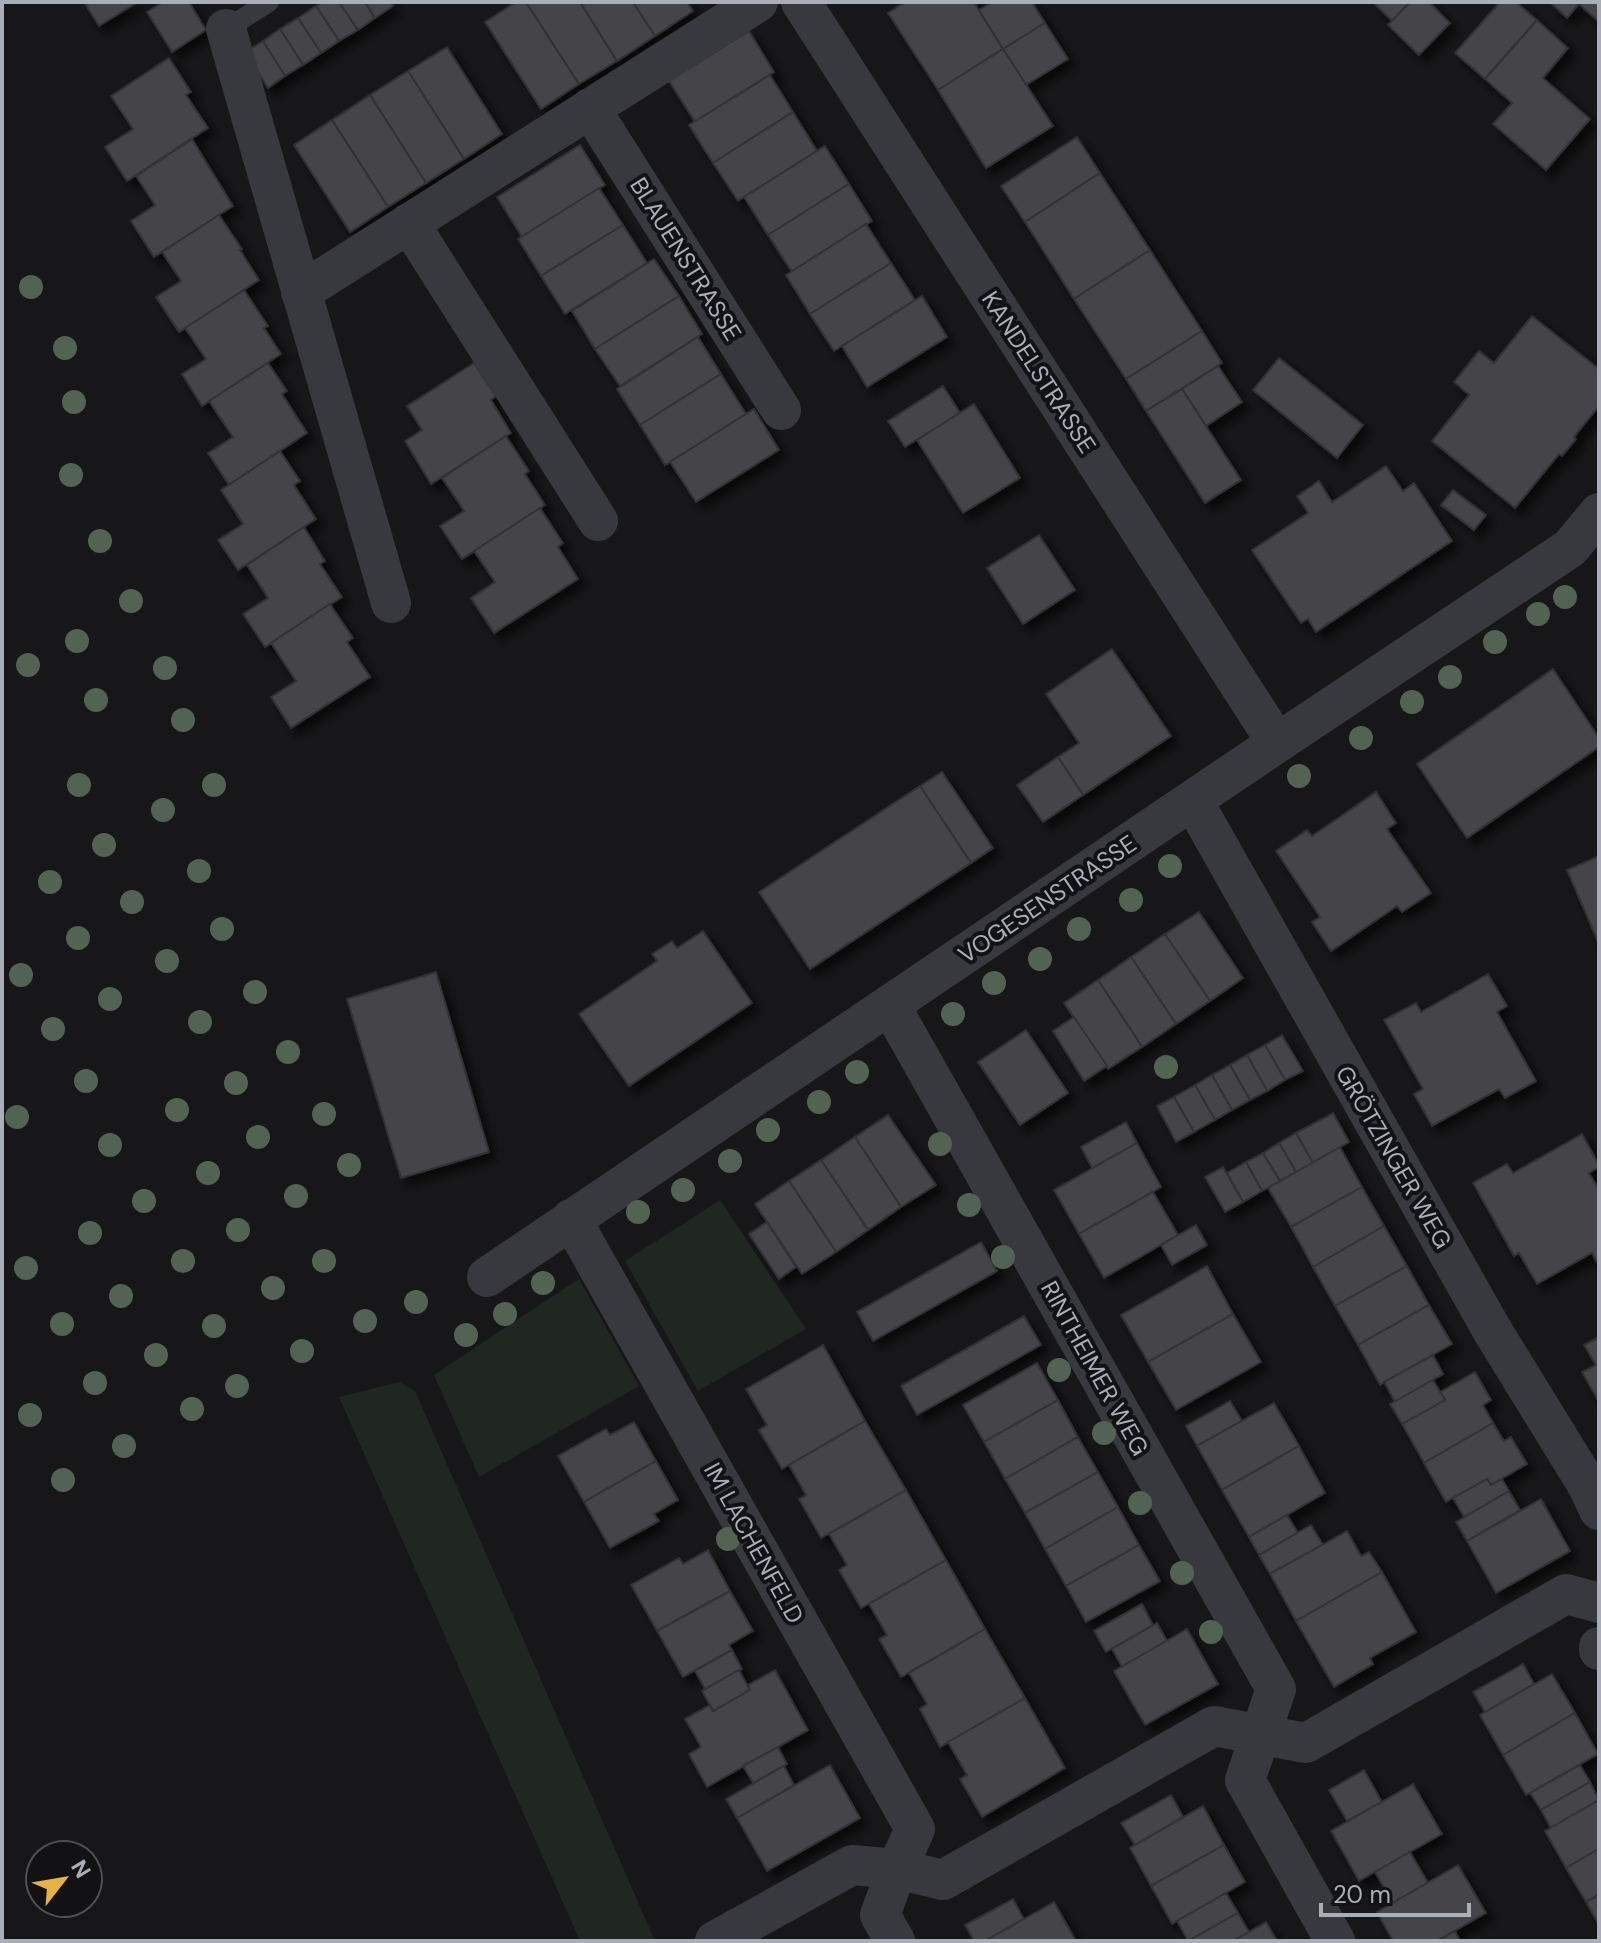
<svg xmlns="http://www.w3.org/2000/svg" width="1601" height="1943" font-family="'DM Sans',sans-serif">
<defs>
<filter id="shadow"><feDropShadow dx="7" dy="7" stdDeviation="4" flood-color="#0009"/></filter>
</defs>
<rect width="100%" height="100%" fill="#171719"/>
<g fill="#1f2720">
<path d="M720 1200 806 1329 698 1391 625 1261Z"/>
<path d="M579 1279 639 1386 479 1477 434 1375Z"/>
<path d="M399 1382 415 1391 655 1941H580L339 1397Z"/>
</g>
<g fill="#444449" stroke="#313135" stroke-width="2" filter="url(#shadow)">
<path d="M84 2H138L99 26Z"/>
<path d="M163 2H189L206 30 172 52 147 12Z"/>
<path d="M323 2H339L358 30 339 41 316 6Z"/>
<path d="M339 2H365L375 18 358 30Z"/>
<path d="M365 2H391L393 6 375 18Z"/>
<path d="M516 2H526L579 84 541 109 485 22Z"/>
<path d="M526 2H580L617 61 579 84Z"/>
<path d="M580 2H633L655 36 617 61Z"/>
<path d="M633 2H687L693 11 655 36Z"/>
<path d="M905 2H974L1003 49 938 90 888 13Z"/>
<path d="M992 2H1032L1045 23 1003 49 979 10Z"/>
<path d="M1373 2H1410L1392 21Z"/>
<path d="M1410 2H1429L1450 23 1419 55 1388 25Z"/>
<path d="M1500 2H1516L1537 20 1485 79 1455 53Z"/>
<path d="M1554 2H1599V22L1579 4 1567 18 1552 4Z"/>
<path d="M316 6 339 41 321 53 298 18Z"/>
<path d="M298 18 321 53 303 65 280 29Z"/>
<path d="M1537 20 1568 48 1543 78 1590 119 1546 170 1493 124 1512 103 1485 79Z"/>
<path d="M1045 23 1068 59 1026 85 1003 49Z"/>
<path d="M280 29 303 65 285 76 263 41Z"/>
<path d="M749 31 774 72 695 122 669 81Z"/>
<path d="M263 41 285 76 268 88 245 52Z"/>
<path d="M447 47 502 134 464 159 408 71Z"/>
<path d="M1003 49 1053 126 986 168 938 90Z"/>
<path d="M169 58 191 92 186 95 208 128 127 181 105 147 133 129 111 96Z"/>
<path d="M408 71 464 159 426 183 370 95Z"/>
<path d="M770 75 793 112 713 163 689 125Z"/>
<path d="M370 95 426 183 388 207 332 120Z"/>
<path d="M793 112 817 151 738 201 713 163Z"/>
<path d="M332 120 388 207 350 232 294 145Z"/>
<path d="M1077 137 1100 173 1025 222 1001 186Z"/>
<path d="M192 139 233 206 154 257 131 221 155 205 136 176Z"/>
<path d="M580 145 605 185 522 237 497 197Z"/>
<path d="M825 146 849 184 768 235 744 197Z"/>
<path d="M1100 173 1150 250 1074 299 1025 222Z"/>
<path d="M849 184 872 221 792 272 768 235Z"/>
<path d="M599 188 623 225 541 276 518 239Z"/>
<path d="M219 215 242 249 240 250 259 280 179 332 156 297 181 281 162 252Z"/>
<path d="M866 224 891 263 810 314 786 275Z"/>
<path d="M623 225 647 263 565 314 541 276Z"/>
<path d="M1150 250 1202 331 1126 379 1074 299Z"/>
<path d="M654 259 679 296 595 349 572 311Z"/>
<path d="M891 263 915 300 834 351 810 314Z"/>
<path d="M244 290 268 326 264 328 281 354 202 406 182 374 206 359 185 328Z"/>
<path d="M679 296 702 334 620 386 595 349Z"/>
<path d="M922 296 947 337 867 387 842 346Z"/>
<path d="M1532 316 1599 369V406L1574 437 1576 439 1562 456 1559 454 1515 508 1432 441 1469 395 1454 382 1479 351 1494 363Z"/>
<path d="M1202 331 1222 363 1146 411 1126 379Z"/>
<path d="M698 337 721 374 640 425 617 389Z"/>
<path d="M1279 358 1363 425 1337 458 1253 390Z"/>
<path d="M268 363 287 391 282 394 307 433 229 485 208 453 233 437 209 401Z"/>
<path d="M474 363 496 396 491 400 511 433 431 484 405 441 422 430 407 406Z"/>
<path d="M1218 366 1242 402 1206 426 1182 389Z"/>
<path d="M721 374 746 414 665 465 640 425Z"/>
<path d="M943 386 960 413 905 447 888 421Z"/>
<path d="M1182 389 1241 480 1205 503 1146 411Z"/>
<path d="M974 404 1020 478 963 513 917 440Z"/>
<path d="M754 409 779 450 696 502 670 462Z"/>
<path d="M506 436 529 471 525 474 545 505 462 559 440 526 464 511 442 478Z"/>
<path d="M280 451 300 481 294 485 316 519 238 570 218 540 243 524 221 490Z"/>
<path d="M1386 466 1403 491 1414 483 1452 541 1316 632 1308 619 1301 623 1252 550 1308 513 1297 496 1319 481 1332 502Z"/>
<path d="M1453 490 1486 515 1474 530 1441 505Z"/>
<path d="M540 508 563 543 558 547 578 579 494 633 471 598 495 582 474 551Z"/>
<path d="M304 527 325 561 320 564 342 597 265 647 243 614 268 598 247 565Z"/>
<path d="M1039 535 1075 590 1023 624 987 568Z"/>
<path d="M330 604 353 638 347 642 370 677 291 728 271 697 296 681 271 643Z"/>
<path d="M1112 649 1171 736 1083 795 1058 757 1079 743 1046 694Z"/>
<path d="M1553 669 1599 738V747L1467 838 1417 764Z"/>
<path d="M1058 757 1083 795 1043 822 1017 785Z"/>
<path d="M942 772 993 848 971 863 920 786Z"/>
<path d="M920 786 971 863 810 969 759 892Z"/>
<path d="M1376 792 1396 823 1387 829 1431 893 1402 912 1397 906 1331 951 1312 922 1320 917 1276 851 1307 830 1312 836Z"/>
<path d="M1599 856V944L1567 870Z"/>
<path d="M1199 912 1243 978 1210 1001 1165 934Z"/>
<path d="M703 931 752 1003 629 1086 579 1014 657 961 652 954 672 941 677 948Z"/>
<path d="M1165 934 1210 1001 1176 1024 1131 957Z"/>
<path d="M1131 957 1176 1024 1142 1047 1098 980Z"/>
<path d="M436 972 489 1152 401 1178 347 999Z"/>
<path d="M1488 974 1507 1006 1497 1012 1536 1081 1505 1098 1499 1089 1432 1126 1414 1094 1423 1089 1384 1020 1416 1003 1421 1012Z"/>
<path d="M1098 980 1142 1047 1108 1069 1064 1003Z"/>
<path d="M1074 1017 1107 1066 1084 1081 1053 1031Z"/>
<path d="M1026 1030 1068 1093 1020 1125 978 1062Z"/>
<path d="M1282 1035 1303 1071 1285 1080 1265 1045Z"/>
<path d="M1265 1045 1285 1080 1267 1091 1247 1055Z"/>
<path d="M1247 1055 1267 1091 1250 1100 1230 1065Z"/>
<path d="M1230 1065 1250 1100 1232 1110 1212 1075Z"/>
<path d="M1212 1075 1232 1110 1215 1120 1195 1085Z"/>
<path d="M1195 1085 1215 1120 1194 1132 1174 1097Z"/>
<path d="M1174 1097 1194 1132 1176 1142 1157 1106Z"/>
<path d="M1333 1113 1349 1142 1313 1163 1296 1133Z"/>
<path d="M888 1115 936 1185 901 1207 855 1137Z"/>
<path d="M1126 1122 1137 1143 1092 1168 1081 1147Z"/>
<path d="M1296 1133 1313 1163 1296 1172 1279 1143Z"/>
<path d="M1582 1134 1599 1165V1167L1589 1173 1599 1190V1260L1596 1261 1592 1253 1537 1284 1519 1253 1514 1256 1473 1183 1507 1164 1513 1173Z"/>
<path d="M855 1137 901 1207 868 1230 821 1160Z"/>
<path d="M1137 1143 1161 1187 1079 1234 1054 1190Z"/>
<path d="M1279 1143 1296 1172 1280 1181 1263 1153Z"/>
<path d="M1340 1147 1362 1187 1291 1227 1268 1188Z"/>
<path d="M1263 1153 1280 1181 1262 1191 1246 1162Z"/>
<path d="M821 1160 868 1230 836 1252 789 1181Z"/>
<path d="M1246 1162 1262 1191 1243 1202 1227 1173Z"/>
<path d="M1223 1167 1243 1202 1225 1212 1205 1177Z"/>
<path d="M789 1181 836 1252 802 1274 755 1204Z"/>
<path d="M1362 1187 1384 1226 1313 1267 1291 1227Z"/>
<path d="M1153 1192 1178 1235 1104 1278 1079 1234Z"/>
<path d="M767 1222 796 1267 779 1279 749 1234Z"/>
<path d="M1196 1225 1207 1245 1172 1265 1161 1245Z"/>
<path d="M1384 1226 1407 1266 1335 1306 1313 1267Z"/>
<path d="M981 1242 997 1271 873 1341 857 1312Z"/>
<path d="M1207 1266 1233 1314 1148 1362 1121 1315Z"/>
<path d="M1407 1266 1429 1305 1358 1345 1335 1306Z"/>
<path d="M1429 1305 1452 1344 1380 1385 1358 1345Z"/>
<path d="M1233 1314 1261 1362 1176 1410 1148 1362Z"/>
<path d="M1024 1316 1041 1345 917 1415 901 1386Z"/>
<path d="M1599 1337V1402L1582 1372 1596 1365 1584 1345Z"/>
<path d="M823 1345 865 1421 782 1469 759 1430 767 1425 746 1389Z"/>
<path d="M1433 1355 1443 1374 1395 1402 1384 1382Z"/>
<path d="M1037 1363 1058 1400 984 1442 963 1405Z"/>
<path d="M1475 1372 1491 1400 1483 1405 1493 1423 1424 1463 1402 1424 1445 1400 1440 1392Z"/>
<path d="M1433 1380 1445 1400 1402 1424 1390 1404Z"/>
<path d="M1058 1400 1078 1437 1005 1479 984 1442Z"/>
<path d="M1230 1401 1242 1421 1197 1446 1186 1426Z"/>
<path d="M1274 1403 1299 1446 1222 1490 1197 1446Z"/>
<path d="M865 1421 906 1490 821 1538 799 1499 806 1495 789 1465Z"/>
<path d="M634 1422 656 1461 584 1502 558 1456 606 1429 610 1435Z"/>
<path d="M1493 1423 1504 1441 1511 1437 1527 1464 1491 1485 1487 1479 1446 1502 1424 1463Z"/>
<path d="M1078 1437 1098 1472 1025 1513 1005 1479Z"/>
<path d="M1299 1446 1325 1493 1249 1537 1222 1490Z"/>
<path d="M656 1461 678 1500 654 1514 659 1521 610 1548 584 1502Z"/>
<path d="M1098 1472 1118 1507 1045 1549 1025 1513Z"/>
<path d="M1487 1479 1491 1485 1502 1479 1509 1491 1464 1517 1453 1498Z"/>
<path d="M906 1490 946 1560 861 1608 839 1570 847 1565 829 1534Z"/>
<path d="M1509 1491 1520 1510 1467 1541 1456 1522Z"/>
<path d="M1541 1499 1570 1551 1496 1593 1467 1541Z"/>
<path d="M1118 1507 1139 1545 1066 1586 1045 1549Z"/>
<path d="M1287 1515 1298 1533 1259 1555 1249 1537Z"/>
<path d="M1311 1525 1323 1545 1270 1574 1259 1555Z"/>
<path d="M1347 1531 1361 1556 1369 1552 1382 1572 1296 1621 1270 1574Z"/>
<path d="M1139 1545 1160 1581 1086 1622 1066 1586Z"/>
<path d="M708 1550 730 1591 657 1631 631 1585 679 1558 683 1564Z"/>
<path d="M946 1560 985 1629 901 1677 879 1639 887 1635 869 1604Z"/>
<path d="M1382 1572 1416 1632 1370 1658 1373 1664 1334 1687 1296 1621Z"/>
<path d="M730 1591 753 1631 729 1645 732 1650 683 1677 657 1631Z"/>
<path d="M1142 1604 1153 1625 1106 1652 1094 1631Z"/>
<path d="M1157 1623 1167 1641 1122 1667 1112 1649Z"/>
<path d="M985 1629 1025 1698 940 1747 920 1709 927 1704 909 1673Z"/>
<path d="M1187 1629 1218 1684 1145 1725 1114 1671Z"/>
<path d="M732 1650 742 1669 705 1689 695 1671Z"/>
<path d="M1523 1664 1534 1684 1485 1712 1473 1692Z"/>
<path d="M739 1670 750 1690 713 1711 702 1691Z"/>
<path d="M775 1670 808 1730 707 1787 689 1754 701 1747 685 1719 710 1705 713 1711 750 1690 748 1685Z"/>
<path d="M1552 1674 1575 1713 1503 1755 1480 1715Z"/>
<path d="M1025 1698 1065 1768 982 1817 960 1779 967 1775 948 1742Z"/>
<path d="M1575 1713 1598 1754 1526 1795 1503 1755Z"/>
<path d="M778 1747 787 1764 753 1783 743 1766Z"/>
<path d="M830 1765 860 1818 767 1871 737 1818Z"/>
<path d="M1580 1765 1590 1782 1541 1810 1530 1793Z"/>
<path d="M784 1766 794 1785 737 1818 726 1799Z"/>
<path d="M1364 1770 1382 1802 1347 1821 1329 1790Z"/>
<path d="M1590 1782 1599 1800 1551 1828 1541 1810Z"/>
<path d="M1413 1784 1442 1834 1359 1881 1331 1831Z"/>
<path d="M1171 1795 1183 1817 1135 1845 1121 1823Z"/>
<path d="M1599 1800V1849L1566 1868 1545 1831Z"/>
<path d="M1203 1806 1224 1845 1151 1886 1130 1848Z"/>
<path d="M1224 1845 1245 1882 1172 1924 1151 1886Z"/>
<path d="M1599 1849V1895L1586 1902 1566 1868Z"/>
<path d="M1410 1852 1428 1883 1393 1903 1375 1872Z"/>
<path d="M1458 1865 1486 1913 1437 1941H1393L1377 1912Z"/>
<path d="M1226 1893 1238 1913 1188 1941 1177 1921Z"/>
<path d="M1599 1895V1925L1586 1902Z"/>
<path d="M1013 1899 1024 1919 985 1941H974L965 1925Z"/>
<path d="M1054 1902 1076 1941H985L1024 1919Z"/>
<path d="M1238 1913 1249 1932 1233 1941H1188Z"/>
<path d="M1266 1922 1277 1941H1233L1249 1932Z"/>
<path d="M1455 1931 1460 1941H1437Z"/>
</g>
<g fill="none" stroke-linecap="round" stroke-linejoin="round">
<path stroke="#38393e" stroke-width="20" d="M226 29 269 2"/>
<g stroke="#38393e" stroke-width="40">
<path d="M801 2 1277 743"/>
<path d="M226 29 391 603"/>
<path d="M590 108 781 410"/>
<path d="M409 223 598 521"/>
<path d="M301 292 758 2"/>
<path d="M1193 801 1492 1330 1588 1486 1599 1510"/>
<path d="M890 1005 1276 1689 1245 1780 1335 1941"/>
<path d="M571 1219 915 1829 897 1869 880 1915 895 1941"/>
<path d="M487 1277 1277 743 1570 548 1599 513"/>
<path d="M1599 1647V1650"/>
<path d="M715 1941 852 1865 897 1869 943 1880 1214 1726 1306 1743 1566 1594 1599 1603"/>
</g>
</g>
<g fill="#526354">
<circle cx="31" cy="287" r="12"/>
<circle cx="65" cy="348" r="12"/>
<circle cx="74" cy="402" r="12"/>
<circle cx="71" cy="475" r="12"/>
<circle cx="100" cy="541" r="12"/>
<circle cx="1565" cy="597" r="12"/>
<circle cx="131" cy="601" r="12"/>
<circle cx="1538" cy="614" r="12"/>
<circle cx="77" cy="641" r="12"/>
<circle cx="1495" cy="642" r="12"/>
<circle cx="28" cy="665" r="12"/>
<circle cx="165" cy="668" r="12"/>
<circle cx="1450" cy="677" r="12"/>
<circle cx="96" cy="700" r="12"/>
<circle cx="1412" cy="702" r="12"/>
<circle cx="183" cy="720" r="12"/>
<circle cx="1361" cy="738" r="12"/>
<circle cx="1299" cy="776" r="12"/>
<circle cx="79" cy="785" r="12"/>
<circle cx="214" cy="785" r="12"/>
<circle cx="163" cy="810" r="12"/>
<circle cx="104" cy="845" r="12"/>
<circle cx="1170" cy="866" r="12"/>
<circle cx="199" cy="871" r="12"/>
<circle cx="50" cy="882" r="12"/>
<circle cx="1131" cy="900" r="12"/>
<circle cx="132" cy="902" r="12"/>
<circle cx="222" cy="929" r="12"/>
<circle cx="1079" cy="929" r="12"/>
<circle cx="78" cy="938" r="12"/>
<circle cx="1040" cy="959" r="12"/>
<circle cx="167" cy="961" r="12"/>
<circle cx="21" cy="975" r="12"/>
<circle cx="994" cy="983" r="12"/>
<circle cx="255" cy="992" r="12"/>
<circle cx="110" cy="999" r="12"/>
<circle cx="953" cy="1014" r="12"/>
<circle cx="200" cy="1022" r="12"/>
<circle cx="53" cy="1029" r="12"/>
<circle cx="288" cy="1052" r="12"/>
<circle cx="1166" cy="1067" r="12"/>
<circle cx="857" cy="1072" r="12"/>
<circle cx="86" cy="1081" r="12"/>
<circle cx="236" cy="1083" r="12"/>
<circle cx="819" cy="1102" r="12"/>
<circle cx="177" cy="1110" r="12"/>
<circle cx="324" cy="1114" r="12"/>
<circle cx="17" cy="1117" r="12"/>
<circle cx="768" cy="1130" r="12"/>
<circle cx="258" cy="1137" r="12"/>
<circle cx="940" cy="1144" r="12"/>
<circle cx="110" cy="1145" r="12"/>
<circle cx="730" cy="1161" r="12"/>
<circle cx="349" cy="1165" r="12"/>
<circle cx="208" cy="1173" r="12"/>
<circle cx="683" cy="1190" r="12"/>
<circle cx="296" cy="1196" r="12"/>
<circle cx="144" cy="1201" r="12"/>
<circle cx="969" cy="1205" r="12"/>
<circle cx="638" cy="1212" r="12"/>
<circle cx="238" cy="1230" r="12"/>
<circle cx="90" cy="1233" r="12"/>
<circle cx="1003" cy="1257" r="12"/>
<circle cx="183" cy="1261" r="12"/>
<circle cx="324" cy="1261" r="12"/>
<circle cx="26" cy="1268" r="12"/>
<circle cx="543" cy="1283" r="12"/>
<circle cx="273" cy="1288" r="12"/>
<circle cx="121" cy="1296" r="12"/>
<circle cx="416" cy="1302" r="12"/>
<circle cx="505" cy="1314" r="12"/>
<circle cx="365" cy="1321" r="12"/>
<circle cx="62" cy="1324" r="12"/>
<circle cx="214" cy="1326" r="12"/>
<circle cx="466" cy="1335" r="12"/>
<circle cx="302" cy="1351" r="12"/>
<circle cx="156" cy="1355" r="12"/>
<circle cx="1059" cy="1370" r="12"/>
<circle cx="95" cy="1383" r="12"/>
<circle cx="237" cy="1386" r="12"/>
<circle cx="192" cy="1409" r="12"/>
<circle cx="30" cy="1415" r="12"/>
<circle cx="1104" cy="1433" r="12"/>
<circle cx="124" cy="1446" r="12"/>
<circle cx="63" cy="1480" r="12"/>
<circle cx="1140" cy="1503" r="12"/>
<circle cx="728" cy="1539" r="12"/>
<circle cx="1182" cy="1573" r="12"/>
<circle cx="1211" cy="1632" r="12"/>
</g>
<g text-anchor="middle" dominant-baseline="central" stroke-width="8" stroke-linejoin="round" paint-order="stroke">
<g font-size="24" fill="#aaaeb8" stroke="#121214">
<text transform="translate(686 259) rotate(58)">BLAUENSTRASSE</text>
<text transform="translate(1039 372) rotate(57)">KANDELSTRASSE</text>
<text transform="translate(1047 899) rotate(-34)">VOGESENSTRASSE</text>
<text transform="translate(1394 1157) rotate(60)">GRÖTZINGER WEG</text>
<text transform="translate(1095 1368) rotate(61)">RINTHEIMER WEG</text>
<text transform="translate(754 1543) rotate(61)">IM LACHENFELD</text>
</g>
</g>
<rect width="1601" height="1943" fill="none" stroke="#aaaeb8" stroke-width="8"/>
<g transform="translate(64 1879) rotate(59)"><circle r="38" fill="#121214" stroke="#4f5056" stroke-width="2"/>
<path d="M0-6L14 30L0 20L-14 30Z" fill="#e7b241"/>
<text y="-12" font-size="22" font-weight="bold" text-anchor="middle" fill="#aaaeb8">N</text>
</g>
<path d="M1321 1903v12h148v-12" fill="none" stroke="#aaaeb8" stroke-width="4"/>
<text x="1333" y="1903" font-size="24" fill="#aaaeb8" stroke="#121214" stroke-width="6" paint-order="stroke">20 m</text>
</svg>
